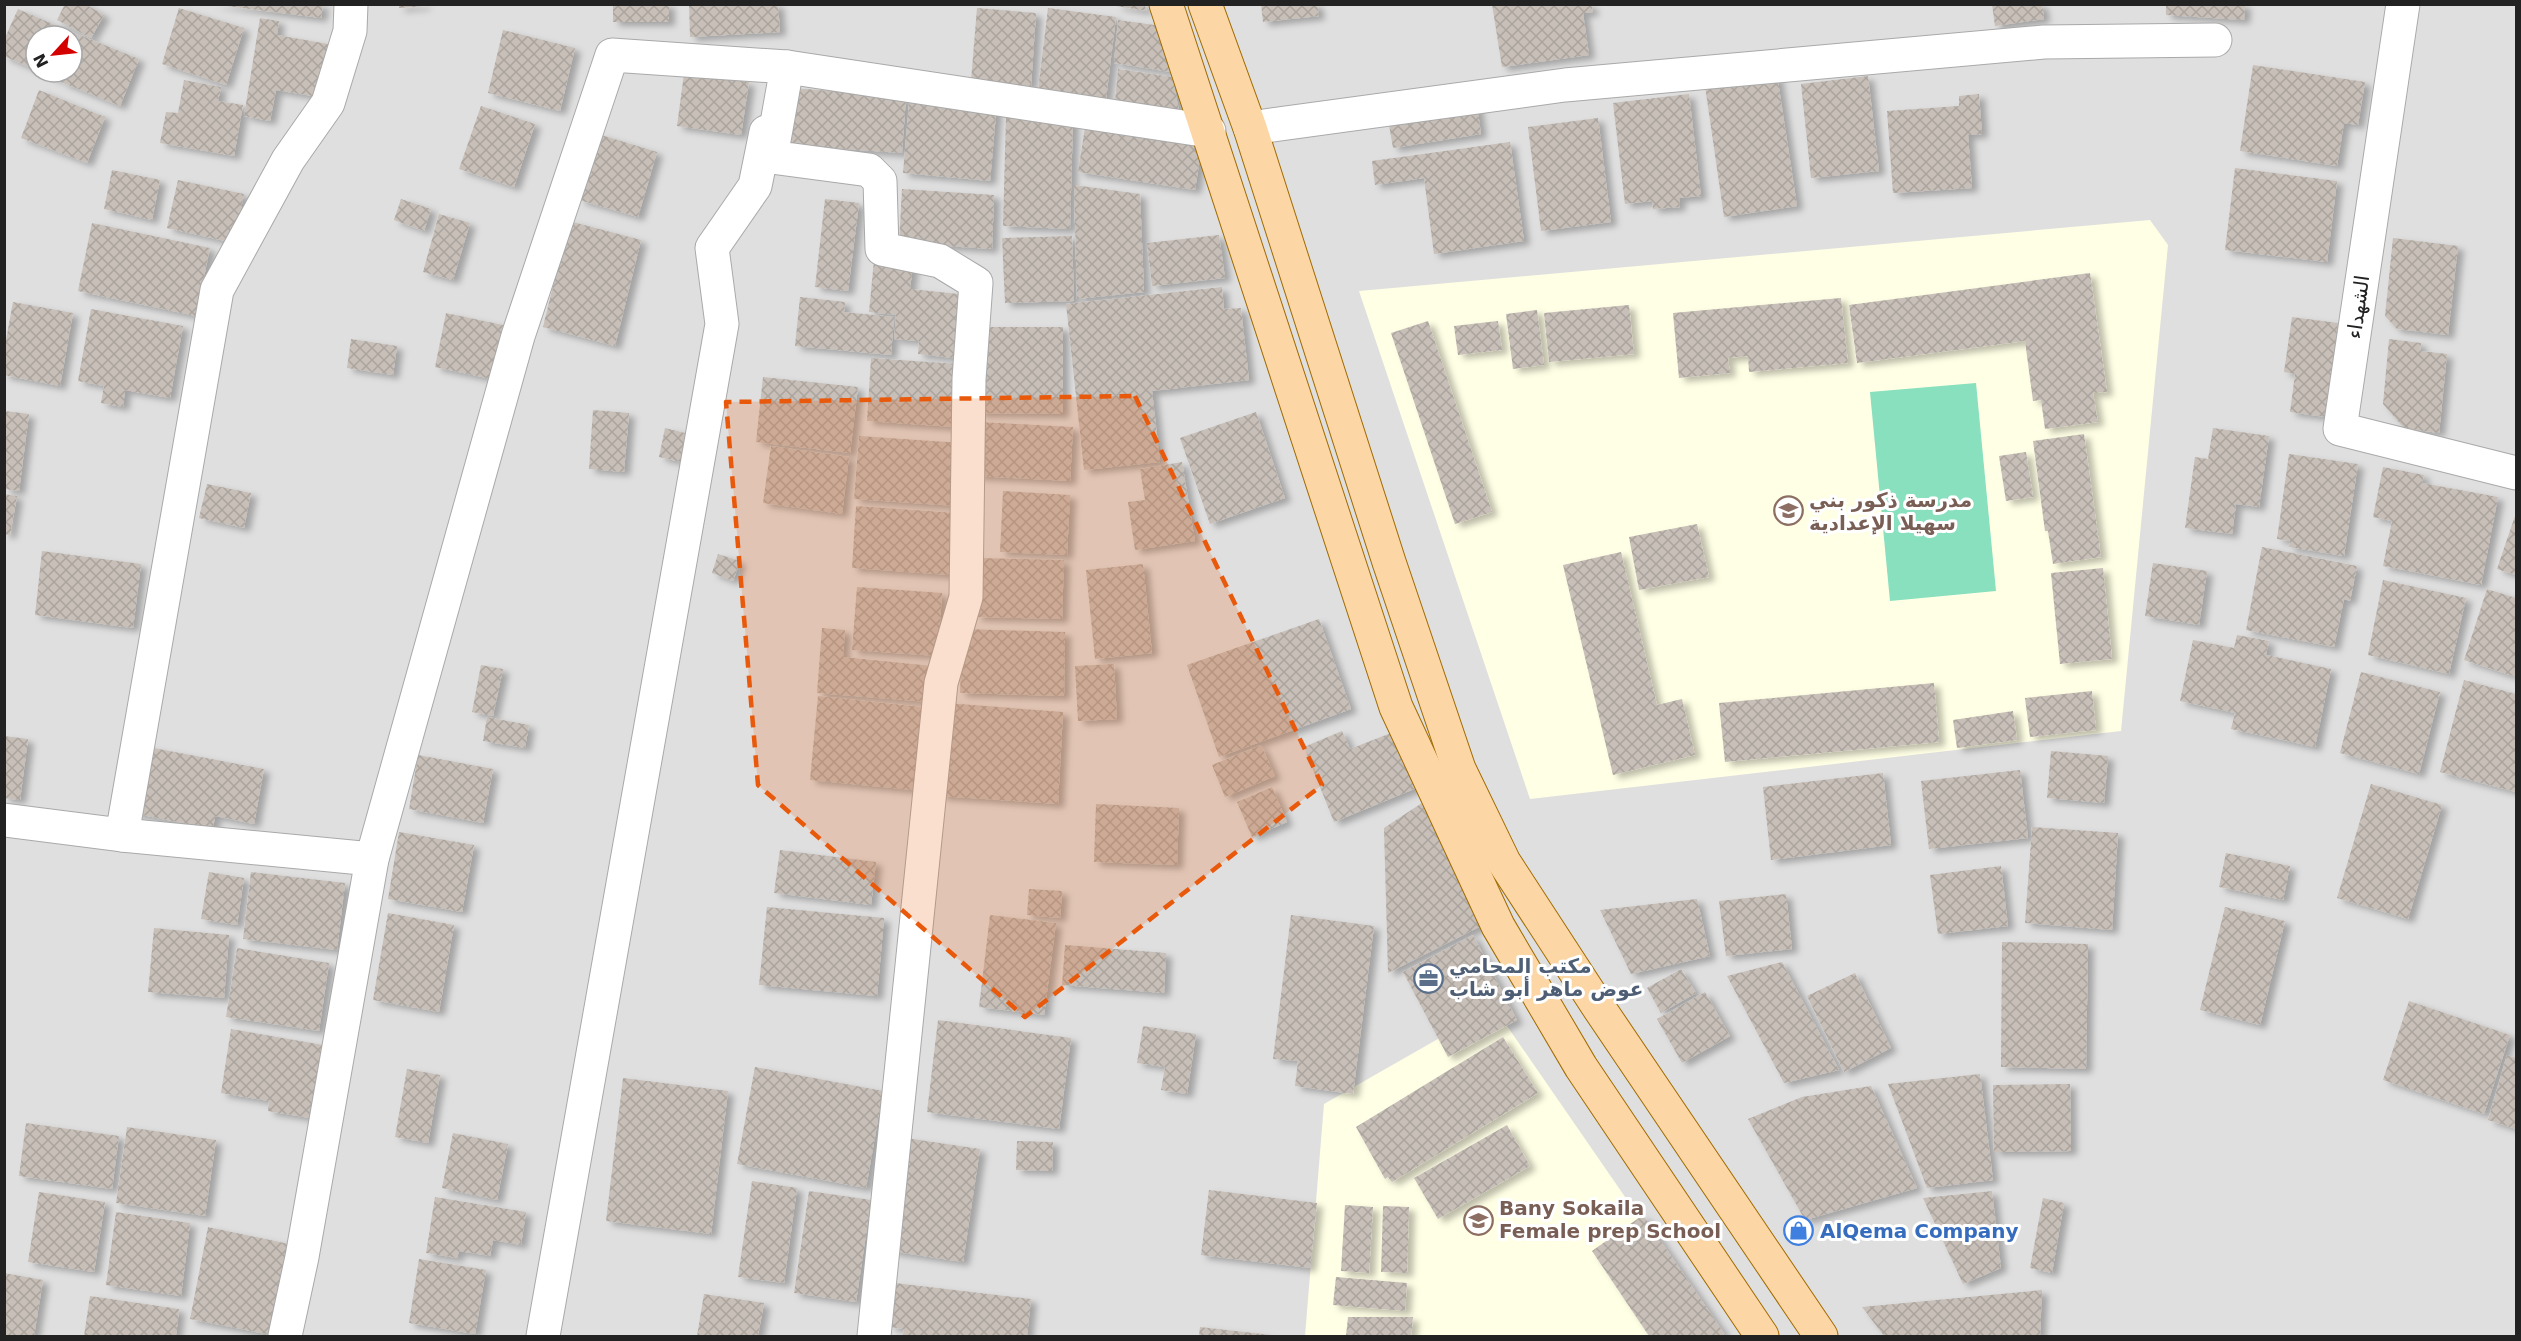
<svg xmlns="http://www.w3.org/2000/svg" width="2521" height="1341" font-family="'DejaVu Sans','Noto Sans Arabic',sans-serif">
<defs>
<pattern id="building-cross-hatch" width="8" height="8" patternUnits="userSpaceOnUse" patternTransform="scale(1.5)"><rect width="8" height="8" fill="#c7bfb8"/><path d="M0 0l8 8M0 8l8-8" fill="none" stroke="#aba49e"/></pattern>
<filter id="shadow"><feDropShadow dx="6" dy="4" stdDeviation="3" flood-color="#0004"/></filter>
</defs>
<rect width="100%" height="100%" fill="#f2efe9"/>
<path fill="#e0dfdf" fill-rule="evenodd" d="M5 5H2516V1336H5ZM36 36H72V72H36Z"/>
<g fill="#ffffe5">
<path d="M2150 220 2168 245 2121 731 1530 799 1359 291Z"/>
<path d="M1494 1007 1721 1336H1305L1324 1104Z"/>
</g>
<path fill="#88e0be" d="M1976 383 1996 591 1890 601 1870 392Z"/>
<g fill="url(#building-cross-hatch)" filter="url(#shadow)">
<path d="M65 4H85L104 15 91 38 57 20Z"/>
<path d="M210 4H323L321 18Z"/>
<path d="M399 4H425V6L399 8Z"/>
<rect x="613" y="4" width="56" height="18"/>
<path d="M689 4H778L780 32 690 37Z"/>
<path d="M1116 4H1144L1147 11 1116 6Z"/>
<path d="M1261 4H1317L1319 16 1263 22Z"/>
<path d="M1492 4H1591L1593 12 1583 13 1589 55 1502 67Z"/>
<path d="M1992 4H2042L2044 19 1995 26Z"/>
<path d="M2166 4H2245L2244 20 2166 15Z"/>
<path d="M179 8 244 28 226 85 162 64Z"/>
<path d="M977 8 1036 13 1031 86 971 81Z"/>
<path d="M1048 8 1116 17 1106 99 1038 90Z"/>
<path d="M18 9 78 35 72 49V36H36V70L4 56V40Z"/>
<path d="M260 18 279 21 277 35 328 44 319 97 276 90 270 121 244 116Z"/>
<path d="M1118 20 1162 26 1171 72 1114 63Z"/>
<path d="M503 30 575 48 560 111 488 93Z"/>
<path d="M80 35 139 59 120 106 61 82 65 72H72V55Z"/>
<path d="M2253 65 2365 82 2358 125 2344 123 2337 166 2240 151Z"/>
<path d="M1118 69 1172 77 1180 115 1115 102Z"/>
<path d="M41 72H62L59 80Z"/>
<path d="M684 74 749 82 741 135 677 126Z"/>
<path d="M1777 75 1797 206 1724 217 1705 86Z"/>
<path d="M1868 76 1879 171 1811 178 1801 84Z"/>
<path d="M184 80 221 87 218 101 243 105 234 156 160 143 166 112 178 113Z"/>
<path d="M793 88 906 97 902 153 788 145Z"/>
<path d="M39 90 105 117 87 163 21 138Z"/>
<path d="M910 94 997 102 990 181 903 173Z"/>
<path d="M1689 94 1701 196 1679 198 1680 207 1653 209 1652 201 1625 204 1613 103Z"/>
<path d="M1979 94 1982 134 1968 135 1972 188 1893 193 1887 111 1959 106V96Z"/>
<path d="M1476 98 1481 134 1393 148 1387 113Z"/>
<path d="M481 106 535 124 514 187 459 169Z"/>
<path d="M1006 115 1073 117 1070 229 1003 226Z"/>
<path d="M1598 118 1611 222 1541 231 1528 127Z"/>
<path d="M1085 127 1202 145 1195 190 1078 172Z"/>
<path d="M598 134 657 152 638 217 579 200Z"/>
<path d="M1510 142 1524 241 1434 254 1424 178 1375 185 1372 161Z"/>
<path d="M2235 168 2337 181 2327 262 2225 250Z"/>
<path d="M112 170 160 180 152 220 104 209Z"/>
<path d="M178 180 244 194 234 243 167 228Z"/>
<path d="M1074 185 1140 194 1144 292 1077 299Z"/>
<path d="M902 189 994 195 992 249 899 243Z"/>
<path d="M401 199 431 209 424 231 394 220Z"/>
<path d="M825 199 859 203 848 291 815 287Z"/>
<path d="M439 214 470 223 453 280 423 272Z"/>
<path d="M569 221 641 240 615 346 543 327Z"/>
<path d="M92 223 210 248 196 316 78 291Z"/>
<path d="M1219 235 1225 278 1152 286 1147 243Z"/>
<path d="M1072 236 1074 301 1005 303 1002 238Z"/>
<path d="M2393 238 2458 246 2448 335 2397 329 2385 316Z"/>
<path d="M874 260 913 264 910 289 968 295 962 359 918 354 919 341 894 339 896 315 869 312Z"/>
<path d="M2090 273 2107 392 2093 393 2098 422 2045 429 2041 400 2033 401 2025 341 1857 363 1849 305Z"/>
<path d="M1222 287 1224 309 1241 308 1249 380 1152 391 1160 462 1084 470 1066 304Z"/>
<path d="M800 297 845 302 844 312 894 317 891 355 795 346Z"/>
<path d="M1841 298 1848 363 1749 372 1748 356 1728 358 1730 373 1679 378 1673 313Z"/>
<path d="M13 302 73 313 60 386 4 375V351Z"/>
<path d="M1629 305 1634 354 1549 362 1544 313Z"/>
<path d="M91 309 183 326 170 398 125 390 123 407 101 403 104 386 78 381Z"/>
<path d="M1537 310 1544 365 1513 369 1506 314Z"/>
<path d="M446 313 503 325 492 379 435 367Z"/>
<path d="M2292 317 2338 323 2325 417 2290 412 2295 374 2284 372Z"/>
<path d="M1428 321 1492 512 1455 524 1391 333Z"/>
<path d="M1498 321 1502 350 1458 355 1454 326Z"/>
<path d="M977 327H1063V414L977 413Z"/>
<path d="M351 339 397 346 393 375 347 368Z"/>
<path d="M2389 339 2421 343 2420 351 2447 354 2439 433 2404 428 2383 404Z"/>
<path d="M871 358 958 364 954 427 867 421Z"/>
<path d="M763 377 858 387 850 453 756 442Z"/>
<path d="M593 410 629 413 624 472 589 469Z"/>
<path d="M5 411 29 414 19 491 5 489Z"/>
<path d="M1256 412 1285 498 1210 524 1180 438Z"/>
<path d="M979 422 1073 427 1070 481 976 476Z"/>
<path d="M665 428 697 436 690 464 659 457Z"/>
<path d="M2213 428 2269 436 2259 507 2236 504 2232 534 2185 528 2195 457 2208 459Z"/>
<path d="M2084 434 2101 557 2053 564 2048 531H2045L2033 441Z"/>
<path d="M859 436 961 443 957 506 854 499Z"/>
<path d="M771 446 849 457 842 514 763 503Z"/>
<path d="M2026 452 2033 497 2006 501 1999 456Z"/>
<path d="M2289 454 2358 464 2344 556 2289 547 2290 541 2277 539Z"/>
<path d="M1182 462 1195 541 1135 550 1128 502 1145 500 1140 469Z"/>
<path d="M2383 467 2424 475 2422 483 2498 497 2481 585 2383 566 2392 521 2373 517Z"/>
<path d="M207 484 251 493 244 528 199 518Z"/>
<path d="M1003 491 1070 495 1067 555 1000 552Z"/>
<path d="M4 494 17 496 10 535 4 534Z"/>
<path d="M856 506 956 513 951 575 852 568Z"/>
<path d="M2516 513V575L2497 569Z"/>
<path d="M1697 524 1709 577 1639 590 1629 537Z"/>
<path d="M2262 547 2357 566 2350 601 2344 599 2334 647 2246 630Z"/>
<path d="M42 551 141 564 133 628 35 615Z"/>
<path d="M1621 552 1657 705 1682 699 1695 755 1613 775 1563 565Z"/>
<path d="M718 554 740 561 733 581 712 573Z"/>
<path d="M978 558 1064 560 1062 619 976 617Z"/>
<path d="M2153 563 2207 571 2199 625 2145 616Z"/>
<path d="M1143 564 1152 653 1095 659 1086 570Z"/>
<path d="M2103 568 2112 659 2060 664 2051 573Z"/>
<path d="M2383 580 2466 598 2449 674 2368 655Z"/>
<path d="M857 587 942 593 938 656 852 650Z"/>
<path d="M2487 589 2516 598V677L2464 660Z"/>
<path d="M1319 619 1351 709 1219 757 1187 665Z"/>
<path d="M822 628 845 630 843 657 932 666 929 702 817 693Z"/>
<path d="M962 629 1065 632 1064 696 960 693Z"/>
<path d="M2237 635 2269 641 2266 655 2331 669 2315 747 2231 729 2235 713 2180 701 2193 640 2234 648Z"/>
<path d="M1114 664 1117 719 1078 721 1075 666Z"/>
<path d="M481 665 503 669 493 716 472 712Z"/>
<path d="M2361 672 2440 692 2419 774 2340 753Z"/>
<path d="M2464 680 2516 694V792L2440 772Z"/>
<path d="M1934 683 1939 742 1725 762 1719 703Z"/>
<path d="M2092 691 2096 730 2030 737 2025 698Z"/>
<path d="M818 696 922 707 914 790 810 780Z"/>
<path d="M946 703 1063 712 1058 804 940 796Z"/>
<path d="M2013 711 2017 740 1957 748 1953 720Z"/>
<path d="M487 717 529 725 525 748 483 741Z"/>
<path d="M1342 731 1350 749 1396 731 1419 787 1334 822 1304 747Z"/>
<path d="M4 736 28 739 20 800 4 798Z"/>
<path d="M1261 745 1275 776 1225 797 1212 765Z"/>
<path d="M143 746 264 769 254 824 215 816 213 829 132 813Z"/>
<path d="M2051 751 2108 756 2104 803 2047 798Z"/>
<path d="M418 755 493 769 483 823 409 809Z"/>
<path d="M2020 770 2028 838 1929 849 1921 781Z"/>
<path d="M1883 773 1891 845 1771 860 1763 787Z"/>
<path d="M2371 784 2442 805 2408 919 2337 898Z"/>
<path d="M1272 787 1287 822 1252 837 1237 802Z"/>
<path d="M1428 799 1491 921 1388 973 1384 828Z"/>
<path d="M1096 804 1179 808 1177 865 1094 862Z"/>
<path d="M2032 827 2118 833 2112 930 2025 923Z"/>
<path d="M399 832 474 845 462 912 388 899Z"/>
<path d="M780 850 876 862 871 905 774 893Z"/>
<path d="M2226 853 2290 866 2283 900 2219 887Z"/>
<path d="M2001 866 2008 926 1938 934 1930 875Z"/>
<path d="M209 872 244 878 237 925 201 919Z"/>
<path d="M251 872 345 883 337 950 243 939Z"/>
<path d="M1029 889 1062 891 1060 918 1027 915Z"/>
<path d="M1786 894 1792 949 1726 956 1719 901Z"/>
<path d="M1697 899 1710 956 1631 974 1600 910Z"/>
<path d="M767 907 884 918 877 996 759 985Z"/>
<path d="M2225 907 2285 921 2260 1025 2200 1010Z"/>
<path d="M388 913 454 925 439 1012 373 1000Z"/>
<path d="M990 915 1056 923 1044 1015 979 1007Z"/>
<path d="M1291 915 1374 926 1353 1094 1295 1086 1298 1061 1273 1059Z"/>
<path d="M154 928 229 935 224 998 148 992Z"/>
<path d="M1473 935 1517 1020 1448 1057 1403 972Z"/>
<path d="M2002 942 2088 944 2086 1069 2001 1067Z"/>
<path d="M1065 945 1166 953 1164 993 1062 985Z"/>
<path d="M237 948 329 963 319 1031 226 1017Z"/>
<path d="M1782 962 1839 1070 1784 1083 1727 976Z"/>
<path d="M1681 969 1696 993 1661 1013 1647 988Z"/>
<path d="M1855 973 1891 1048 1844 1072 1807 996Z"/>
<path d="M1705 992 1730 1036 1682 1063 1657 1019Z"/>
<path d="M2409 1001 2510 1035 2484 1114 2383 1080Z"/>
<path d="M938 1020 1071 1038 1059 1129 927 1112Z"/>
<path d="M1143 1026 1196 1034 1187 1094 1161 1090 1165 1067 1137 1063Z"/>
<path d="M231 1029 323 1045 310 1118 268 1111 269 1101 221 1093Z"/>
<path d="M1503 1037 1538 1093 1392 1182 1388 1177 1385 1179 1356 1127Z"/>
<path d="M2507 1055 2516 1058V1129L2488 1120Z"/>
<path d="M755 1067 883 1091 866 1188 737 1164Z"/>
<path d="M407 1069 440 1075 428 1143 395 1137Z"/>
<path d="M1980 1074 1993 1180 1927 1188 1888 1084Z"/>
<path d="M623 1078 728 1091 711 1234 606 1221Z"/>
<path d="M2070 1084 2071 1151 1994 1152 1993 1085Z"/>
<path d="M1871 1086 1917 1188 1805 1220 1748 1119 1802 1097Z"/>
<path d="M26 1123 119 1136 112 1189 19 1176Z"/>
<path d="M1507 1125 1530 1166 1438 1219 1414 1178Z"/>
<path d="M127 1127 216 1140 205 1216 116 1203Z"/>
<path d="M453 1133 508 1144 497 1200 442 1188Z"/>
<path d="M906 1138 980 1149 963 1262 890 1251Z"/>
<path d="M1017 1141 1053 1142 1052 1171 1016 1170Z"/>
<path d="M752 1181 797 1188 784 1283 738 1277Z"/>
<path d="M1209 1190 1317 1203 1310 1268 1201 1255Z"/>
<path d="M809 1191 871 1200 856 1302 794 1293Z"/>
<path d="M1992 1191 2001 1268 1963 1284 1923 1198Z"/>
<path d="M39 1192 105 1202 94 1272 28 1262Z"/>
<path d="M435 1197 526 1212 521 1245 493 1240 490 1256 459 1251 457 1258 426 1253Z"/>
<path d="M2043 1198 2064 1203 2052 1273 2030 1268Z"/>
<path d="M1345 1205 1373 1207 1369 1273 1341 1271Z"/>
<path d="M1383 1206 1409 1207 1407 1273 1381 1272Z"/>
<path d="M116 1212 190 1223 181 1296 106 1285Z"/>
<path d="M1643 1215 1726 1336H1649L1592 1251Z"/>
<path d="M208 1227 289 1244 271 1335 190 1319Z"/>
<path d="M419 1259 486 1270 475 1334 409 1323Z"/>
<path d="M4 1273 43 1280 34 1336H4Z"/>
<path d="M1336 1277 1407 1283 1405 1311 1333 1305Z"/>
<path d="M895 1283 1031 1299 1027 1336H903L904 1329 890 1327Z"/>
<path d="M2042 1290 2040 1336H1884L1862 1307Z"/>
<path d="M704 1294 764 1303 758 1336H697Z"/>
<path d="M90 1296 179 1309 176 1336H84Z"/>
<path d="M1348 1317H1413L1411 1336H1346Z"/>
<path d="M1200 1327 1271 1335 1270 1336H1199Z"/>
</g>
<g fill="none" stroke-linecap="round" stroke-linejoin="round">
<defs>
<g id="minor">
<path d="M2403 4 2340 429 2516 473"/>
<path d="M787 67 1209 131"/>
<path d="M1250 128 1565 85 2044 42 2215 40"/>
<path d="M4 820 122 835 217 290 288 160 328 103 350 31 351 4"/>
<path d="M122 835 372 859"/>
<path d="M285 1336 302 1257 372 859 518 336 612 55 787 67 771 157 869 170 880 181 882 249 940 261 976 283 969 379 966 597 941 683 874 1336"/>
<path d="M543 1336 722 324 712 248 755 186 766 132"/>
</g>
<g id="major">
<path d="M1166 4 1396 707 1498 926 1581 1067 1762 1336"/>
<path d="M1205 4 1250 128 1389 562 1459 769 1504 862 1599 1008 1821 1336"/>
</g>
</defs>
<use href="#minor" stroke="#a9a9a9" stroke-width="35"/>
<use href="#major" stroke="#a06b00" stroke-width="35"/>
<use href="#minor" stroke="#fff" stroke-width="33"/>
<use href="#major" stroke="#fcd6a4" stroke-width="33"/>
</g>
<path fill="#e8590c" fill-opacity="0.2" stroke="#e8590c" stroke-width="4.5" stroke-dasharray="12 8" stroke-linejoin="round" d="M1135 396 1322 785 1025 1017 758 785 726 402Z"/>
<defs>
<symbol id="school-ring" viewBox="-11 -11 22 22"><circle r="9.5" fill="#fff" stroke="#8d6e63" stroke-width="1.5"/><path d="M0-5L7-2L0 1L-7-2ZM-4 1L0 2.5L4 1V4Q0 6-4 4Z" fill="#8d6e63"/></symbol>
<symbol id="office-ring" viewBox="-11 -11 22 22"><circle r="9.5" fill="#fff" stroke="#5c6f8a" stroke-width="1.5"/><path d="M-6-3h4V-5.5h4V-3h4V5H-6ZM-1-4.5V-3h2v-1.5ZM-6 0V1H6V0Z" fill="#5c6f8a"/></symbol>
<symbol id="shop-ring" viewBox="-11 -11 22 22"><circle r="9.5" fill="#fff" stroke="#3f7fe0" stroke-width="1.5"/><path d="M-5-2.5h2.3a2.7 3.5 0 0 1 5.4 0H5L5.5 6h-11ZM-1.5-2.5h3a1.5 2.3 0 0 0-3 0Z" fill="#3f7fe0"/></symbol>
</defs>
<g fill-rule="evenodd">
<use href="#school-ring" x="1772" y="494" width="33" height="33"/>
<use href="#office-ring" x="1412" y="962" width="33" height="33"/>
<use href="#school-ring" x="1462" y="1204" width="33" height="33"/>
<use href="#shop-ring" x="1782" y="1214" width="33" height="33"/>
</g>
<g text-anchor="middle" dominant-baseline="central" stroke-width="6" stroke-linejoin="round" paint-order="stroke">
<g font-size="20" fill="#222" stroke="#fff">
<text transform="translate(2358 307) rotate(-82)">الشهداء</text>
</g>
<g font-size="20" font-weight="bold" fill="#785e54" stroke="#fff" text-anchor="start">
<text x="1809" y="500">مدرسة ذكور بني<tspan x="1809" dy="23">سهيلا الإعدادية</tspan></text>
<text x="1499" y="1208">Bany Sokaila<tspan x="1499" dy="23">Female prep School</tspan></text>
</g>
<g font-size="20" font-weight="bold" fill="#4e5e75" stroke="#fff" text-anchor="start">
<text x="1449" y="966">مكتب المحامي<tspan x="1449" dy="23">عوض ماهر أبو شاب</tspan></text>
</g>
<g font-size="20" font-weight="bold" fill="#366cbe" stroke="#fff" text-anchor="start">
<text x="1820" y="1231">AlQema Company</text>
</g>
</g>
<rect width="2521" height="1341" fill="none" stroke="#222222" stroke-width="12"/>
<g transform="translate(54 54) rotate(243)"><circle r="28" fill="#ffffff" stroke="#a7a7a7" stroke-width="1.5"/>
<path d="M0-4.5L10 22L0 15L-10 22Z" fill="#d40000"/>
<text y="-9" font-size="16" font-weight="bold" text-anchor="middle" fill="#222222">N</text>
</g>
</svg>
